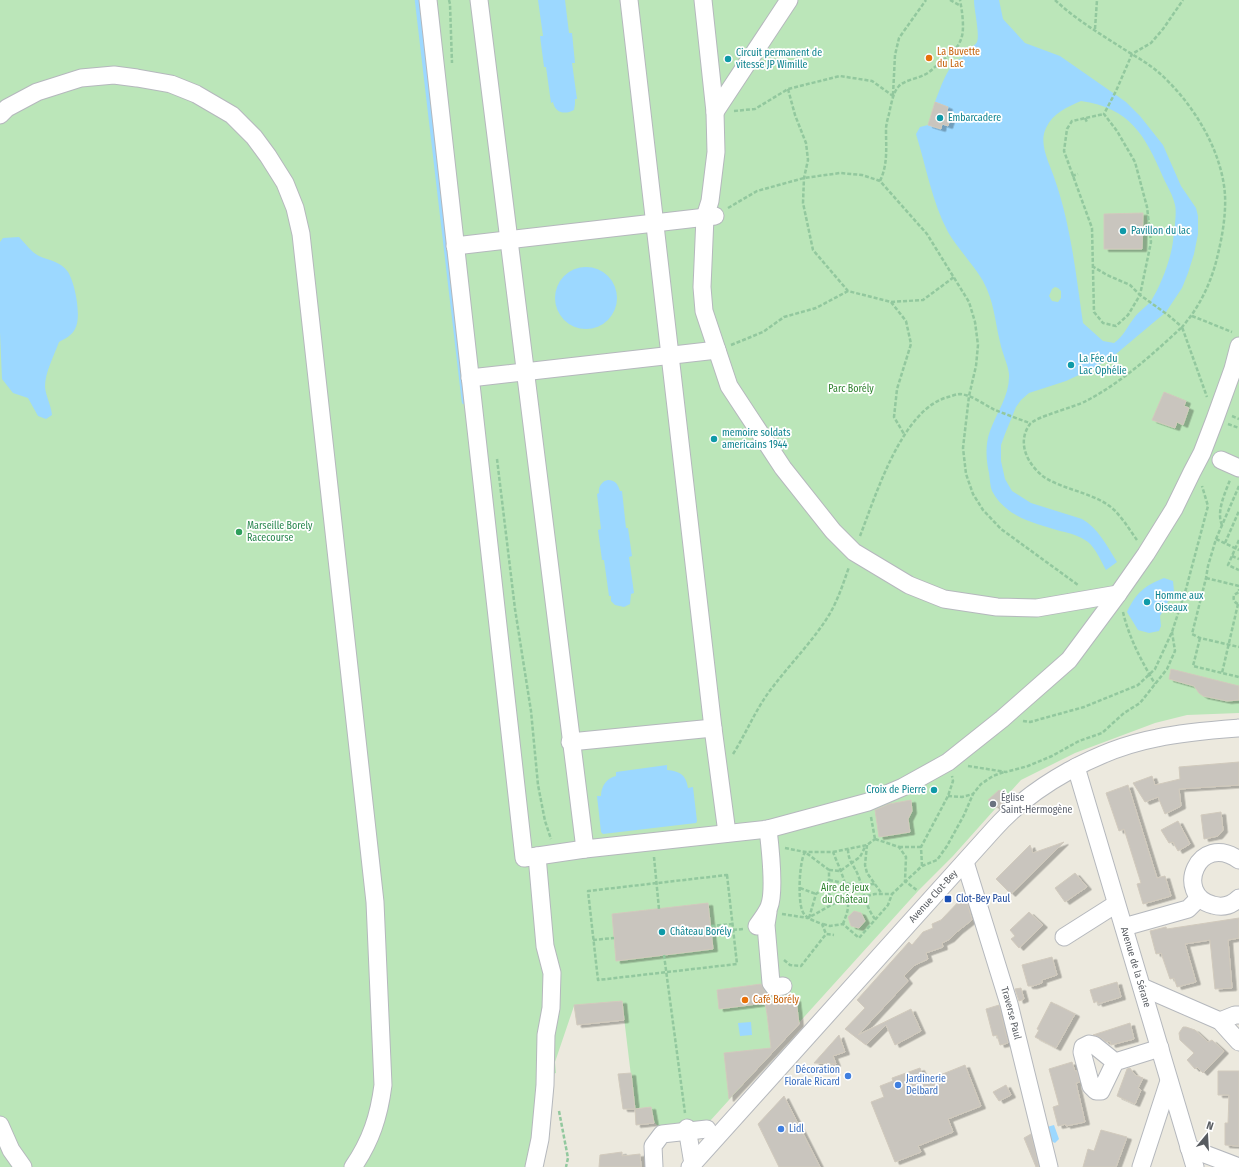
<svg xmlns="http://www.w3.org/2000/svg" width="1239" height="1167" font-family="'Fira Sans Condensed',sans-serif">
<defs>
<filter id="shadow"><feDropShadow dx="4.5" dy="2.5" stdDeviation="0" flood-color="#0004"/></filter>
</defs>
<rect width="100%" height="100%" fill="#ece9de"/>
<path fill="#bbe6b9" d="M0 0H1239V713L1187 715 1155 723 1075 753 1021 780 953 856 918 891 710 1121 659 1127 653 1121 651 1107 635 1109 622 1001 574 1006 555 1062 556 1073 552 1074 527 1167H0Z"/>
<g fill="#9cd8ff" fill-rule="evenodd">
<path d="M538 0H565L569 33H572L575 63H572L577 99H575V104L574 110C565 115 555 113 553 102L551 103 546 67H544L540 36H543Z"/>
<path d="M974 0H999L1003 19 1025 43 1060 56 1126 102 1140 116 1163 145 1181 186 1196 208 1198 216V234L1194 254 1188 273 1182 288 1166 312 1116 354 1094 368 1066 381 1029 393 1021 400 1016 407 1005 434 1001 445V461L1005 479 1012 491 1031 503 1082 519C1098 528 1107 546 1117 562L1106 570C1101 561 1096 549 1088 542 1080 536 1070 533 1060 531 1033 523 1006 517 992 491 990 486 990 479 989 473 986 460 985 444 990 431 997 412 1010 395 1009 374 1008 364 1002 353 1000 342 995 321 994 301 983 281 973 264 958 249 948 232 932 202 926 166 916 134L920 127 928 125 941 129 942 124 952 113 947 111 948 107 935 102C940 90 948 62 962 58L969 47C972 46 975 46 977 42 980 34 974 10 974 0ZM1081 101C1130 108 1145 135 1163 177 1167 186 1173 195 1175 205 1177 212 1174 233 1173 241 1171 259 1161 285 1151 301 1146 307 1139 311 1134 318 1127 327 1123 337 1114 343L1103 341 1083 323C1076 275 1071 226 1055 180 1050 164 1038 144 1046 128 1053 113 1067 107 1081 101ZM1055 287 1058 288 1061 291V298L1058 302 1052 301 1049 296 1052 289Z"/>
<path d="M19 237C25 243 31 252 39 256 50 261 60 261 68 272 75 283 82 317 75 329 72 335 65 339 59 342 54 356 45 372 45 387 46 397 51 405 52 415L46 419 38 416 28 398 13 393 2 379 0 332V242L3 238Z"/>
<circle cx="586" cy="298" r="31"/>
<path d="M608 480C616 480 618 485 620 491H622L626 528H628L632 556 629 557 634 593 631 594 630 604 624 607 615 605 611 601V596H609L604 560H602L598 530 601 529 597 494 599 493C598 487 602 481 608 480Z"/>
<path d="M1164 578 1173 581 1174 591 1160 616 1161 626 1159 631 1149 633 1138 630 1127 612C1136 593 1144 586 1164 578Z"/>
<path d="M667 765V770C680 771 686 775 688 788L693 787 697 821 696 823 603 834 601 832 597 796H601C601 786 607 778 616 776V772Z"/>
<path d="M751 1022 752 1035 740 1036 738 1023Z"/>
<path d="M1054 1125 1059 1139 1055 1143 1051 1141 1047 1127Z"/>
</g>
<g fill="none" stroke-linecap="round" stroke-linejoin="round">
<path stroke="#9cd8ff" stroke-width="4.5" d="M417 0 464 402"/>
</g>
<g fill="#c9c5be" stroke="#d1cabd" filter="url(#shadow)">
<path d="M935 102 948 107 947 111 952 113 948 126 942 124 941 129 928 125Z"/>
<path d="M1143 213 1142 249H1104V214Z"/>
<path d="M1164 392 1186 401 1184 406 1189 408 1183 425 1177 422 1175 428 1152 420Z"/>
<path d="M1171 669 1239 686V700L1227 701 1203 696 1199 693 1194 686 1169 679Z"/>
<path d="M1239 762V785L1179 789 1181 806 1165 814 1158 797 1145 802 1133 783 1152 776 1155 785 1180 779 1179 767Z"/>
<path d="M1128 785 1157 878 1165 876 1171 896 1143 904 1137 884 1141 883 1124 829 1119 831 1106 793Z"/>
<path d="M999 790 1007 797 997 808 988 800Z"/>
<path d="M911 800 912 811 908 819 910 832 879 837 875 810 889 804Z"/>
<path d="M1221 812 1223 830 1218 836 1204 839 1201 815Z"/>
<path d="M1178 821 1190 844 1178 851 1173 842 1169 843 1161 830Z"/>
<path d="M1064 842 1011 894 996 879 1030 845 1033 853Z"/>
<path d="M1075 873 1087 887 1065 902 1055 888Z"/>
<path d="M965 895 972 920 958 931 950 939 942 943 943 947 926 953 928 959 915 965 904 976 908 981 858 1035 911 1009 921 1031 895 1045 886 1025 866 1045 845 1029 865 1008 857 1000 909 942 912 945 923 932 933 928 932 924 941 920Z"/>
<path d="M708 903 713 949 616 961 612 914Z"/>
<path d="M854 911 861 913 865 921 859 928 851 926 848 917Z"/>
<path d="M1029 912 1043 925 1019 948 1011 939 1015 936 1010 930Z"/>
<path d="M1239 918V938L1228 940 1232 988 1215 989 1210 940 1185 944 1196 982 1177 987 1174 978 1170 979 1161 953 1156 954 1150 931 1166 927 1167 929Z"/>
<path d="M1052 957 1057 975 1042 980V983L1033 986H1028L1022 965Z"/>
<path d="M1117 982 1121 997 1098 1004 1097 1001 1094 1003 1090 990Z"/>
<path d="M761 984 766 993 767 1002 796 999 799 1024 729 1099 724 1053 771 1048 767 1014 765 1003 719 1009 717 990Z"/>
<path d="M1021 988 1024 999 1019 1001 1015 989Z"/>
<path d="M622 1001 624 1020 577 1025 574 1005Z"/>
<path d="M1051 1002 1075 1014 1056 1048 1035 1037 1039 1030 1037 1029Z"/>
<path d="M999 1005 1008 1043 1000 1045 997 1035 993 1036 986 1009Z"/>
<path d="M1130 1023 1134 1039 1111 1045 1110 1041 1106 1042 1100 1037 1093 1035Z"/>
<path d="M1183 1027H1186L1195 1030 1208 1042 1212 1040 1224 1051 1203 1073 1197 1067 1195 1069 1187 1060 1194 1053 1180 1040 1179 1033Z"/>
<path d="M839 1035 845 1052 833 1056 836 1064 814 1063Z"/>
<path d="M1072 1062 1075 1071H1077L1080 1082 1076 1083 1085 1122 1066 1126V1124L1058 1126 1053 1107 1059 1105 1049 1069Z"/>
<path d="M965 1065 981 1106 948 1119 953 1132 918 1146 921 1152 895 1162 871 1102 884 1097 880 1086 893 1081 892 1078 920 1068 925 1081Z"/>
<path d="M1130 1068 1135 1075 1143 1078 1138 1088 1141 1090 1135 1104 1117 1096 1127 1069Z"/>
<path d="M1218 1071H1239V1146L1225 1145V1123H1228L1229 1095H1218Z"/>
<path d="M631 1073 635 1109H623L618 1074Z"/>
<path d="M1006 1085 1011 1095 999 1101 993 1092Z"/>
<path d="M784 1096 820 1167H779L758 1124Z"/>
<path d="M651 1107 654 1123 636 1125 635 1109Z"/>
<path d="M1101 1130 1127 1137 1116 1167H1083L1088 1149 1094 1151Z"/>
<path d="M1031 1134 1039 1167H1036L1024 1138Z"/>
<path d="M622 1152V1156L640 1154 641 1167H599L600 1155Z"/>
</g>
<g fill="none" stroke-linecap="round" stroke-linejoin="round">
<defs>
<g id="minor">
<path d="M428 0 524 858 585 849"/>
<path d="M479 0 585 849 768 829 868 802 903 787 948 762 1002 719 1069 660 1118 594 1146 554 1174 509 1192 472 1202 453 1215 419 1233 369 1239 346"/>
<path d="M629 0 713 728 727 833"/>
<path d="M703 0 715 112 716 152 710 201 705 217 702 287 704 311 729 386 783 468 833 531 854 552 909 585 944 599 997 607 1037 608 1118 594"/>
<path d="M715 112 789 0"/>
<path d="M0 115 7 108 37 92 81 78 114 75 137 78 171 84 196 94 232 115 254 137 268 156 285 183 295 208 301 234 375 902 383 1085C379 1116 371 1141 353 1167"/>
<path d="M455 246 715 216"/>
<path d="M470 378 717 350"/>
<path d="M1221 460 1239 468"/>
<path d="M570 742 713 728"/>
<path id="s1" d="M1076 767 1195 1167"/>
<path d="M1239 860C1198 831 1173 895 1213 905 1223 908 1232 905 1239 898"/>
<path id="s2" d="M965 862 1009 1004 1049 1167"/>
<path d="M768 912 766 925 771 983 774 987 783 986"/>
<path d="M757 926C761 920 766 914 769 907 775 893 770 846 768 829"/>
<path d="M1124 927 1188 909 1199 898"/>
<path d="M1064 937 1116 904"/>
<path d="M1142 987 1220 1021 1239 1042"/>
<path d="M1220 1021 1235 1015H1239"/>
<path d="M1115 1062 1101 1091H1096L1091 1086 1082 1052 1083 1047 1089 1044 1094 1045 1115 1062 1160 1048"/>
<path d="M0 1125 11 1150 23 1167"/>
<path d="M687 1128 693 1164"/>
<path d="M1189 1148 1239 1167"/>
<path d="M534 1167 540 1139 545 1085 546 1035 551 1008 552 973 545 946 537 856"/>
<path d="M654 1167 653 1146 662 1134 707 1129"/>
<path id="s3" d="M690 1167 994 829C1033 785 1099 749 1157 738 1184 732 1212 730 1239 728"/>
<path d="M1141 1167 1169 1081"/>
</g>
</defs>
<use href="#minor" stroke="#b5b8bd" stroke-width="19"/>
<g stroke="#92c89e" stroke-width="2.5" stroke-dasharray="4 2" stroke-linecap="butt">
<path d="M449 0 450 4 452 63"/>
<path d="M950 0 961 6"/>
<path d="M1055 0C1074 18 1097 32 1119 46 1131 54 1145 61 1157 71 1191 100 1222 149 1225 195 1226 216 1222 238 1217 258 1211 283 1199 308 1182 327L1168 315 1140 295 1151 242 1147 207 1135 162 1117 131 1104 114 1116 91 1132 54 1151 43 1163 29 1183 0"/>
<path d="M1095 29 1097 0"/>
<path d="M788 89 795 115 806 143 808 160 804 178 803 203 813 250 848 291 891 302 923 300 954 277"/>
<path d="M893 95 895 55 899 38 926 0"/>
<path d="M734 111 755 109 788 89 840 76 872 81 893 96"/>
<path d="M1085 118 1087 122"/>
<path d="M1072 176 1078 174"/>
<path d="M880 181C888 164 886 148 886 130 886 122 889 116 890 109 892 101 893 93 899 86 905 80 916 79 924 75 931 72 935 66 941 62 948 56 958 49 961 39 965 30 962 10 960 0"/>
<path d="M728 208 757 191 804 178 840 173 862 175 880 181 927 234 969 302 975 322 978 345 976 366 969 396 963 448 966 474 973 494 983 510 1001 529 1078 585"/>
<path d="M1092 266 1107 275 1130 285 1140 295 1128 315 1116 326 1103 323 1094 312 1092 228 1064 151 1067 129 1072 121 1104 114"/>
<path d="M891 302 906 321 911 344 897 389 894 417 904 434"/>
<path d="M1192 316 1232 332"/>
<path d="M731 345 763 332 784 317 816 308 848 291"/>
<path d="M1232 416 1239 419"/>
<path d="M1228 424 1239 428"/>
<path d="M497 459 515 609 531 711 538 785 545 821 551 839"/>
<path d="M1239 486 1216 539 1208 566 1206 578 1192 634 1200 638 1239 647"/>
<path d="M1222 525C1216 512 1225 493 1230 480"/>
<path d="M860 536C876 495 902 409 948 397 952 396 956 394 960 394 972 395 983 404 993 409 1005 414 1018 419 1030 423"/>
<path d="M1216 539 1239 550"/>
<path d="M1137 540C1129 529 1119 512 1108 505 1089 492 1062 489 1044 477 1028 465 1016 443 1030 424 1035 417 1075 407 1086 401 1121 383 1153 354 1182 327L1207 397"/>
<path d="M1239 540 1228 565 1239 570"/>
<path d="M1225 543 1239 511"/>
<path d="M1232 556 1239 559"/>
<path d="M1206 578 1239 586"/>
<path d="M1238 604 1222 673 1239 677"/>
<path d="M1238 604C1234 602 1233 600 1234 595L1239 592V589"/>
<path d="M1123 612C1129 638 1142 662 1155 684"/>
<path d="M1200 638 1193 666 1222 673"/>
<path d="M1023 721 1030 722 1084 707 1138 685 1155 669 1172 632 1186 589 1208 506 1202 486"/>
<path d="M733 754C747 732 756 708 772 688 790 664 813 641 829 615 838 600 843 584 849 567"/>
<path d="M968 766 1006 772 1028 766 1052 756 1079 741 1102 733 1124 713 1140 703 1167 669 1175 651 1172 632"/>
<path d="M948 796 962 797 973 794"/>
<path d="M871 817 875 839"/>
<path d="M875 839 899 847 906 857 905 881 918 891"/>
<path d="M867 845 865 865 867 873 882 894"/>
<path d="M899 847H921"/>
<path d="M785 848 805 852H833C839 867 850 890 848 906 848 912 845 918 843 924"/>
<path d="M848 849C848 861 854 865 858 875 864 891 865 906 875 919"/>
<path d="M833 852 867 845 875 839"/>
<path d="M654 857 659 909"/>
<path d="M922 866 921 847 948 796 953 781 952 776"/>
<path d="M829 870 840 871 860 857 865 847"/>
<path d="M727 875 737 964 598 980 588 891Z"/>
<path d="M829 880 854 885 875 884"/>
<path d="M800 888 816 894"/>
<path d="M823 889 830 895 835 903"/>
<path d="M782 914 808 918 835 903 875 894H892L922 866 937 860 947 846 964 815 973 794 981 784 993 776 1004 772"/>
<path d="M809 918 816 894 823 889 829 880V870L805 852C799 862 798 899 802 910 805 919 815 921 822 924L826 934 834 935"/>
<path d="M823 924 830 926 843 924 859 938 888 905 892 894"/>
<path d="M711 926 733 924"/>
<path d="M733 930 743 929"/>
<path d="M593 940 614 938"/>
<path d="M664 955 685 1113"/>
<path d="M784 960 790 965 801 966 826 934"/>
<path d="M559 1111 568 1158 566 1167"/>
</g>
<use href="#minor" stroke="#fff" stroke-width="17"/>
</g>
<g fill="#e8710a" stroke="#fff" stroke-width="1.5">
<circle cx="929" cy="58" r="4"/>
<circle cx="745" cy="1000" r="4"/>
</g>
<g fill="#0f9aa8" stroke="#fff" stroke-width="1.5">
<circle cx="728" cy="59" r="4"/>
<circle cx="940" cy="118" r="4"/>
<circle cx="1123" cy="231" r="4"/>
<circle cx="1071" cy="365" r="4"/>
<circle cx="714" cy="439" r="4"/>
<circle cx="1147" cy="602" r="4"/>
<circle cx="934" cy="790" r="4"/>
<circle cx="662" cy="932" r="4"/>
</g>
<circle fill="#2e9e5b" stroke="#fff" stroke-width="1.5" cx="239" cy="532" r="4"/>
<circle fill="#6b7280" stroke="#fff" stroke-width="1.5" cx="993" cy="804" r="4"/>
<rect fill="#1a4fb4" stroke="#fff" stroke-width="1.5" x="944" y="895" width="8" height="8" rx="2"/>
<g fill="#3f7fe0" stroke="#fff" stroke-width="1.5">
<circle cx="848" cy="1076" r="4"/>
<circle cx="898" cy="1085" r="4"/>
<circle cx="781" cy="1129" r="4"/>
</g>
<g text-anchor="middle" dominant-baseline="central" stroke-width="3.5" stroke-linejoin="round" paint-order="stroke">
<g font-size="10" fill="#c56008" stroke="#fff" text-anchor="start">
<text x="937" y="52">La Buvette<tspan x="937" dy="12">du Lac</tspan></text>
<text x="753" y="1000">Café Borély</text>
</g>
<g font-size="10" fill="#0d838f" stroke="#fff" text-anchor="start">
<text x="736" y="53">Circuit permanent de<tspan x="736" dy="12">vitesse JP Wimille</tspan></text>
<text x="948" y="118">Embarcadere</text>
<text x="1131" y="231">Pavillon du lac</text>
<text x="1079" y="359">La Fée du<tspan x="1079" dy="12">Lac Ophélie</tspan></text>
<text x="722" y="433">memoire soldats<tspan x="722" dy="12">americains 1944</tspan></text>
<text x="1155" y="596">Homme aux<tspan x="1155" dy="12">Oiseaux</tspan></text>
<text x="926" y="790" text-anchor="end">Croix de Pierre</text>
<text x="670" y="932">Château Borély</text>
</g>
<g font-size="10" fill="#2e822e" stroke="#fff">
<text x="851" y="389">Parc Borély</text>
<text x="845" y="888">Aire de jeux<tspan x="845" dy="12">du Château</tspan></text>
</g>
<g font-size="10" fill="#27864d" stroke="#fff" text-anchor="start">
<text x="247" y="526">Marseille Borely<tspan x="247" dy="12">Racecourse</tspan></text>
</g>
<g font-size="10" fill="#5b616d" stroke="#fff" text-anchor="start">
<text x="1001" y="798">Église<tspan x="1001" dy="12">Saint-Hermogène</tspan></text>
</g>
<g font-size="10" fill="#585c61" stroke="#fff">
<text stroke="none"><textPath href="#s3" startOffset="364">Avenue Clot-Bey</textPath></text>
<text stroke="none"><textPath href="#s1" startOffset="209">Avenue de la Sérane</textPath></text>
<text stroke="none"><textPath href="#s2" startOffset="158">Traverse Paul</textPath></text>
</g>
<g font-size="10" fill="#164399" stroke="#fff" text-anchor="start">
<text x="956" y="899">Clot-Bey Paul</text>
</g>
<g font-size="10" fill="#366cbe" stroke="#fff" text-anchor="start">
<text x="840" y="1070" text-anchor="end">Décoration<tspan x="840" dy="12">Florale Ricard</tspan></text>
<text x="906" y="1079">Jardinerie<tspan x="906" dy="12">Delbard</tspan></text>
<text x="789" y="1129">Lidl</text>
</g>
</g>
<g transform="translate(1207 1135) rotate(18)" stroke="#ffffff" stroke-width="3" paint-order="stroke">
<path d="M0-3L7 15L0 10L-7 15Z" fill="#585c61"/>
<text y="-6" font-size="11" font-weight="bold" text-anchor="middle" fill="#585c61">N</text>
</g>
</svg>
